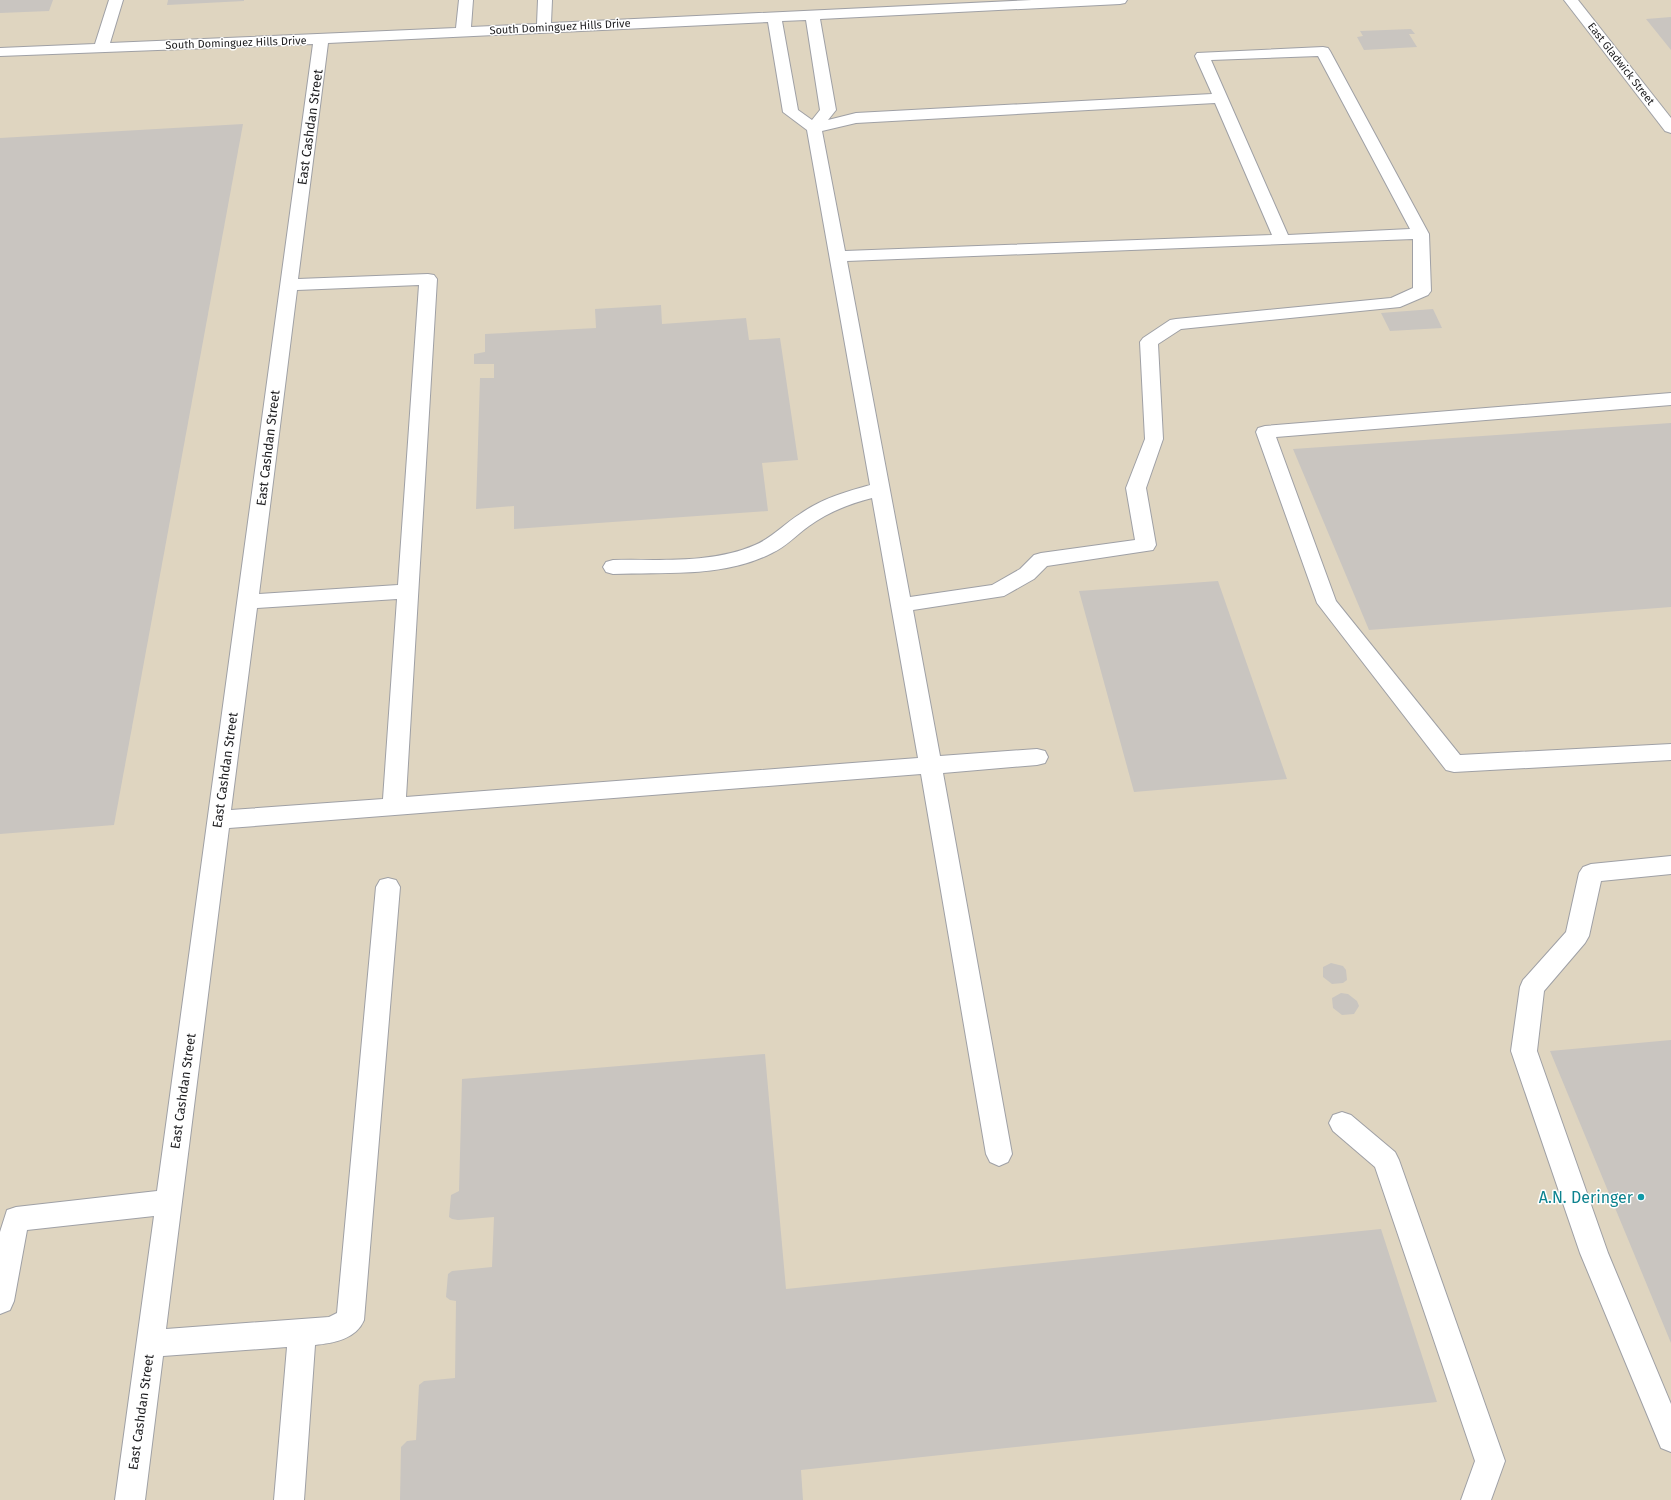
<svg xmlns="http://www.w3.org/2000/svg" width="1671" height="1500" font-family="'Fira Sans',sans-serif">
<rect width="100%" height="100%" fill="#dedfe5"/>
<rect fill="#dfd5c0" x="0" y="0" width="1671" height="1500"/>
<g fill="#c9c5c0">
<path d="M0 0H53L49 11 0 13Z"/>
<path d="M168 0H244V1L167 5Z"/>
<path d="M1671 17V50L1646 19Z"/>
<path d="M1411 29 1415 34H1409L1417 47 1364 50 1357 37 1363 36 1360 31Z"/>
<path d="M243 124 114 825 0 834V138Z"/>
<path d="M661 305 662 324 746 318 749 340 780 338 798 460 762 463 768 511 514 529V506L476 509 480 378H494V364H474V354L485 352V334L596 328 595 309Z"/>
<path d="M1433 309 1442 328 1390 331 1381 313Z"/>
<path d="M1671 423V607L1369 630 1293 449Z"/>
<path d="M1218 581 1287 779 1134 792 1079 591Z"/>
<path d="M1331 963 1343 966 1346 970 1347 980 1343 983 1332 984 1323 977V967Z"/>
<path d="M1341 993 1348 994 1357 1001 1359 1006 1354 1014 1342 1015 1333 1008 1332 998Z"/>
<path d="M1671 1040V1343L1550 1051Z"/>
<path d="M765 1054 786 1289 1381 1229 1437 1402 801 1470 803 1500H400L401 1447 407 1441 416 1440 419 1385 424 1381 455 1378 456 1301 450 1300 446 1297 448 1274 452 1271 492 1267 494 1217 458 1220 452 1219 449 1217 451 1195 459 1191 462 1079Z"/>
</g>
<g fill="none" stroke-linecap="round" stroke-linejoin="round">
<defs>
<g id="minor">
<path d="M109 0H123L110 43 456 28 459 0H473L471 27 537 24 538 0H552L551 23 1032 0H1127L1125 3 1120 4 820 19 836 110 828 120 856 113 1212 94 1195 56 1197 53 1323 47 1328 48 1330 51 1429 234 1431 291 1428 295 1400 307 1181 329 1158 344 1163 439 1146 488 1156 545 1153 550 1047 566 1034 579 1004 596 913 610 940 756 1037 749 1045 751 1048 757 1045 763 1037 765 943 773 1012 1154 1008 1162 999 1166 990 1162 986 1154 921 774 229 828 166 1329 329 1317 337 1313 376 887 380 880 388 878 396 880 400 887 364 1320C356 1339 334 1343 315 1345L304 1500H274L287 1347 163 1356 145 1500H115L154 1216 27 1230 14 1301 10 1310 0 1314V1232L7 1210 16 1207 157 1191 313 44 0 56V48L95 44ZM806 20 820 110 812 120 798 110 782 21ZM768 22 783 112 807 130 870 485C845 492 821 499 800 514 784 524 772 538 755 545 712 564 659 559 613 560L606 562 603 567 606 572 613 574C665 572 724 578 772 553 786 547 796 535 809 526 828 512 849 504 872 498L918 758 406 797 437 279 434 275 428 274 298 279 328 43ZM1318 56 1410 229 1288 235 1211 60ZM1215 103 1272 235 845 251 822 131 856 123ZM1413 239V288L1391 298 1176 319 1170 320 1143 338 1140 342 1145 439 1126 488 1135 540 1041 553 1034 555 1020 569 992 585 910 597 847 261ZM419 285 398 585 259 594 297 290ZM397 599 383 799 231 810 257 608Z"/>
<path d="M1564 0H1578L1671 118V133L1665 131Z"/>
<path d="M1671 393V405L1276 437 1336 601 1460 755 1671 744V760L1454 772 1446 770 1317 603 1256 432 1258 428 1265 426Z"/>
<path d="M1671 856V874L1601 881 1589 936 1585 943 1544 991 1537 1051 1608 1253 1671 1404V1452L1661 1448 1580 1253 1511 1051 1520 987 1523 980 1566 932 1579 873 1583 867 1591 864Z"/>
<path d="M1342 1112 1351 1115 1395 1152 1399 1160 1505 1461 1491 1500H1461L1475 1461 1375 1167 1333 1131 1329 1123 1333 1115Z"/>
</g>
</defs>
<use href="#minor" stroke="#9fa0a5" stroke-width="2"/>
<use href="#minor" fill="#fff" fill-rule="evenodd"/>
</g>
<circle fill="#0f9aa8" stroke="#fff" stroke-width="1.5" cx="1641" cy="1197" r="4"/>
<g text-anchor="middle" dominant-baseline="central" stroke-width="3" stroke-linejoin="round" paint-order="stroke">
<g font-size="11" fill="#1c1c1e" stroke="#fff">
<text transform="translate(560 27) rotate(-3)">South Dominguez Hills Drive</text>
<text transform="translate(236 43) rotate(-2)">South Dominguez Hills Drive</text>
<text transform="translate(1621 64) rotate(52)">East Gladwick Street</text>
</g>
<g font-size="13" fill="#1c1c1e" stroke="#fff">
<text transform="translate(310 127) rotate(-82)">East Cashdan Street</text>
<text transform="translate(268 448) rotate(-83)">East Cashdan Street</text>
<text transform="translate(225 770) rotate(-82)">East Cashdan Street</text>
<text transform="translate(183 1091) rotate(-82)">East Cashdan Street</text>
<text transform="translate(141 1412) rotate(-82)">East Cashdan Street</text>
</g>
<g font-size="16" fill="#0d838f" stroke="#fff" text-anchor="end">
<text x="1633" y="1197">A.N. Deringer</text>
</g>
</g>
</svg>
